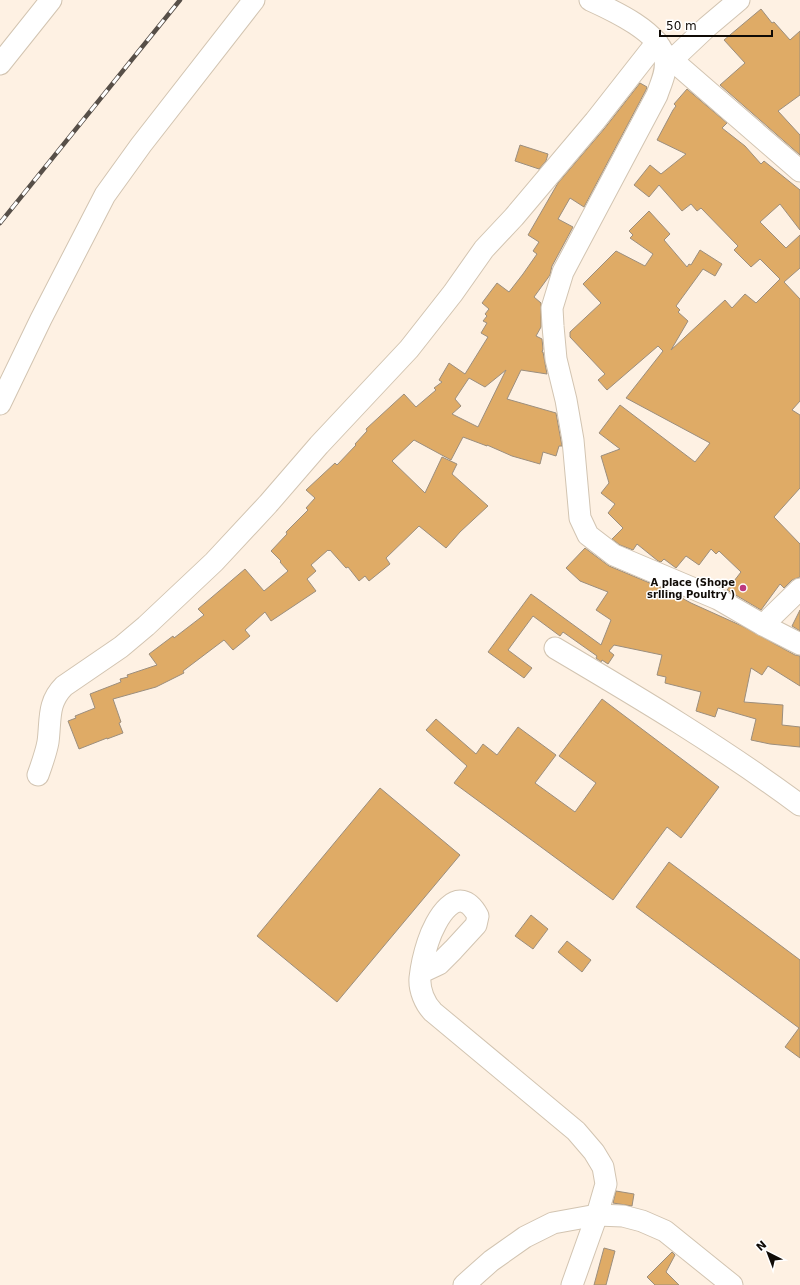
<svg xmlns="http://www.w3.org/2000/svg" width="800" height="1285" font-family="'DejaVu Sans',sans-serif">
<rect width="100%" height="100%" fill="#fef1e3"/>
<g fill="#dfab66" stroke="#9c8e7d" fill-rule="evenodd">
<path d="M761 9 772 23 774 22 790 40 800 31V95L778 111 800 135V155L720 85 745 63 724 40Z"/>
<path d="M640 83 647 87 646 90 584 207 570 198 558 219 573 227 552 266 550 275 534 297 541 303V327L536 336 542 339 543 349 542 352H543L547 374 521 370 507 399 556 413 562 446H559L556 456 543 452 540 464 512 456 487 445V446L463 437 451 460 414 440 392 461 425 493 442 457 457 464 452 474 488 506 460 532 446 548 419 526 386 558 390 564 369 581 365 576 359 581 348 567 346 568 330 550 329 551 328 550 311 565 316 571 307 579 316 591 271 621 265 612 245 630 250 636 233 650 224 640 183 671 184 673 156 687 113 699 121 722 119 723 123 733 107 739V738L79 749 68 721 76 718 75 716 95 708 90 694 121 682 120 679 128 677 127 675 157 665 149 654 173 636 174 638 204 615 198 609 245 569 264 591 288 571 280 562 281 561 271 551 287 534 286 532 308 510 306 508 315 498 306 490 335 463 337 465 356 445 355 444 367 431 366 429 404 394 416 407 436 390 434 388 442 382 439 380 449 363 465 374 488 337 481 333 487 323 483 321 487 316 485 314 489 309 482 303 497 283 509 292 523 274 537 254 533 251 539 242 528 235 558 183 604 129ZM506 370 478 427 452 414 461 406 455 399 469 378 485 387Z"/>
<path d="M687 89 727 123 722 128 745 146 761 164 764 161 800 190V230L780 204 760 222 786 248 800 235V268L784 282 800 299V401L792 410 800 415V488L774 517 800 544V577L792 580 784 588 780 584 761 610 727 590 741 572 719 551 716 554 711 549 699 565 686 556 676 568 664 559 661 562 658 561 637 544 633 550 620 545 612 539 623 528 608 513 615 504 601 493 609 483 601 456 620 449 599 433 620 405 695 462 710 443 626 398 663 351 658 346 607 390 598 380 605 374 570 337V332L601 303 583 284 616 251 645 266 653 254 630 238 633 235 629 231 649 211 670 234 664 240 687 267 689 264 691 265 700 250 722 264 715 276 703 269 676 306 680 310 678 312 688 321 671 350 725 300 732 308 745 294 756 303 780 279 760 259 751 267 734 250 738 246 701 208 697 211 691 204 682 211 659 185 649 197 634 185 650 165 661 174 686 154 657 140 673 110 676 106 674 104Z"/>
<path d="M520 145 548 154 546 161 539 169 515 161Z"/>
<path d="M585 548 609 566 669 591 691 603 742 626 795 655 800 656V686L768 666 762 675 751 668 744 702 783 705 782 725 800 727V747L770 744 751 740 756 719 718 708 715 717 696 711 701 692 665 683 666 677 657 675 662 655 614 645 609 651 614 655 608 664 602 660 601 662 596 658 597 656 563 632 560 636 533 616 508 650 532 668 524 678 488 652 531 594 601 645 611 620 596 610 608 592 580 581 566 568Z"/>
<path d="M800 610V631L792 626Z"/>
<path d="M602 699 719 787 681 838 667 827 613 900 454 783 467 766 426 730 436 719 476 754 483 744 497 755 518 727 556 755 535 783 575 812 596 783 559 756Z"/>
<path d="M380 788 460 855 337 1002 257 936Z"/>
<path d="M669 862 800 960V1058L785 1047 799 1028 636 907Z"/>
<path d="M531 915 548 929 533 949 515 936Z"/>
<path d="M567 941 591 960 582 972 558 952Z"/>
<path d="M616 1191 634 1194 632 1206 613 1203Z"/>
<path d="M604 1248 615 1251 606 1285H594Z"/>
<path d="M672 1252 675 1255 666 1272 679 1285H655L647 1277Z"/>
</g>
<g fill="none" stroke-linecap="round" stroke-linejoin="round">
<defs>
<g id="minor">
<path d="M590 0C612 10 661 32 665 59 667 72 661 83 657 95L563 272 552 308 553 326 556 359 566 400 573 440 580 518 588 535 614 555 718 599 763 625 800 644"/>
<path d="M664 53 800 171"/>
<path d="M672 60 707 27 739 0"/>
<path d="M0 64 51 0"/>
<path d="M0 404 41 319 105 195 141 145 254 0"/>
<path d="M763 625 800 589"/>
<path d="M555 648C638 697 722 747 800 805"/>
<path d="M38 775C42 764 46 753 48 742 51 720 47 703 64 686L121 647 146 626 214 562 268 504 319 445 409 349 453 293 484 249 514 217 595 121 657 42"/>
<path d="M422 972 439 964 453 950 476 925 478 916C458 879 435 920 428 942 425 951 421 969 420 978 419 990 425 1004 433 1012L576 1131 594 1152 603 1167 606 1184 597 1215 572 1285"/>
<path d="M464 1285 491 1261 525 1237 553 1223 597 1215 623 1216 642 1221 665 1231 732 1285"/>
</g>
</defs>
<use href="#minor" stroke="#d2c4b1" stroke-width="23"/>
<use href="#minor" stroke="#fff" stroke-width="21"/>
<defs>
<path id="rail" d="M0 223 180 0"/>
</defs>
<use href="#rail" stroke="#574f48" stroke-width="4.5"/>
<use href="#rail" stroke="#fff" stroke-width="3" stroke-dasharray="9" stroke-linecap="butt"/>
</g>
<circle fill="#bd397e" stroke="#fff" stroke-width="1.5" cx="743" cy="588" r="4"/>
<g text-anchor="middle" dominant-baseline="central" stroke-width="3" stroke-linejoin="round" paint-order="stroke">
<g font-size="10" font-weight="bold" fill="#100b06" stroke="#fff" text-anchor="end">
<text x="735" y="582">A place (Shope<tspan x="735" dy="12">srlling Poultry )</tspan></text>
</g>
</g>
<g transform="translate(768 1253) rotate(318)" stroke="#ffffff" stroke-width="3" paint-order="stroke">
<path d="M0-3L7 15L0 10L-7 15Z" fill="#100b06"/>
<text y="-6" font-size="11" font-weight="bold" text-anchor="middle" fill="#100b06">N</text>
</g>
<path d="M660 30v6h112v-6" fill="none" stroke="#100b06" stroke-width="2"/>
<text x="666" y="30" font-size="12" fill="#100b06" stroke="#ffffff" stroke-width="3" paint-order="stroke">50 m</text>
</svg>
